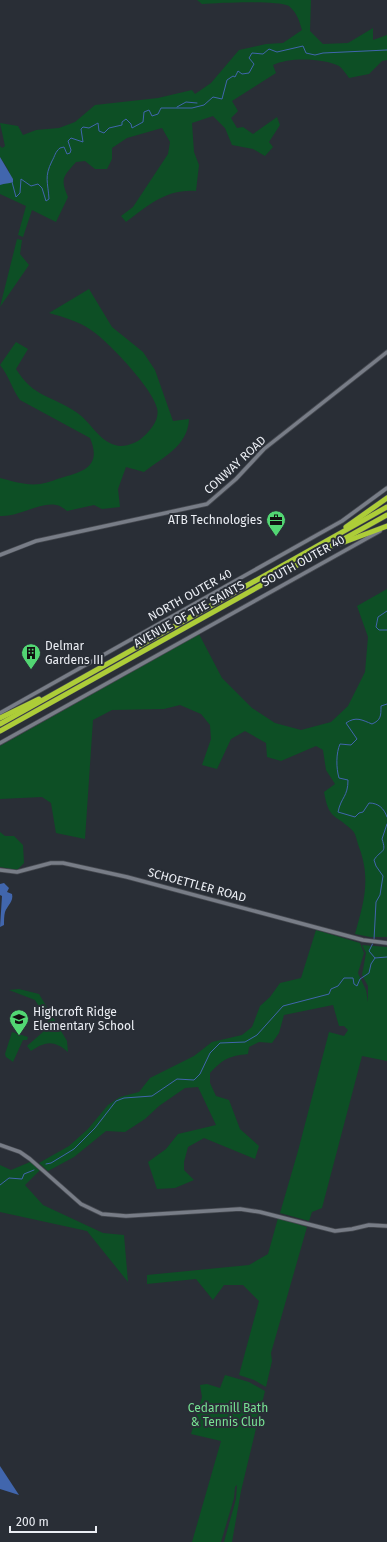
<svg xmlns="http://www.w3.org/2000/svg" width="387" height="1542" font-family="'Fira Sans',sans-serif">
<rect width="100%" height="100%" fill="#292e36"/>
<g fill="#0d4f25">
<path d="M197 0H311L310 31 323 44 348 43 373 28V40L387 35V60L382 61 369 74 349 78C346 74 343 69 339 66 323 58 289 57 273 65L276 73 232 101 238 111 231 118 237 128 243 127 253 134 277 117 280 125 269 142 273 147 265 156 253 149 232 145 225 128 213 116 192 123 194 152 199 165 196 191C166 189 149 205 126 222L121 216 133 207 168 154 170 142 162 128 127 138 112 148V159L107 169H95L85 161 76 162C63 177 60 178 68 197L56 222 32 210 23 237 18 235 26 206 0 194V185L5 183 9 171 0 157V146L2 148 5 146 0 123 18 126 23 135 36 130 59 128 75 122 95 105 158 98 192 90 195 94 211 83 239 50 266 44 283 43 302 30C299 20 297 13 289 6 275 0 220 3 202 4Z"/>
<path d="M17 239 22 240 20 254 29 265 0 307Z"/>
<path d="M89 289 112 327 143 352 155 370 173 421 189 419C188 446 163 457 144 472L126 467 118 489 120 507 102 509 94 505 67 511C64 509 60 505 56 505 39 502 19 517 0 516V478C12 481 27 486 40 484 48 483 56 479 64 477 87 471 101 464 90 438L20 400C12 389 9 376 0 365L16 342 28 349 16 369C34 398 51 395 76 412 91 422 98 440 115 445 124 448 137 443 143 437 151 430 160 419 157 408 153 389 108 341 91 330 78 321 63 317 49 313Z"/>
<path d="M387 589V937H370L355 934C364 902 371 879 359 847 357 842 356 833 352 830 334 813 329 820 324 792L335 784 326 770 323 750 316 746 281 761 267 757 266 743 245 731 231 739 217 769 202 765 211 739 210 725 201 714 180 705 164 709 112 710 93 720 85 839 56 833 51 803 42 797 0 799V746L199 634 222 678 252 708 275 723 301 730 331 722 348 706 365 672 368 637 357 606Z"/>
<path d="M0 832 5 836H14L23 845 24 863 17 870 0 867Z"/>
<path d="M316 930 360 943 364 953 358 973 366 990 368 1002V986L362 975 366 953 362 945 387 947V1061L362 1056 322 1208 312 1212 309 1221 280 1213 298 1151 329 1032 344 1036 348 1030 344 1026H339L333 1005 284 1015 279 1033 272 1043 259 1042 249 1047 248 1054C229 1056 223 1059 210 1073V1083L216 1096 229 1100 240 1129 259 1146 255 1159 204 1138 188 1147 184 1162V1170L194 1180 175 1188 157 1189 148 1162 166 1149 178 1134 216 1125 198 1087 185 1088 159 1106 145 1119 125 1132 106 1131 74 1157 48 1171 39 1163 69 1146 88 1129 108 1105 120 1097 139 1092 150 1078 194 1056 212 1042 242 1035 252 1027 260 1006 270 997 280 983 301 978Z"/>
<path d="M19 989 39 994 67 1041 68 1052C54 1040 46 1041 31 1051L27 1046 43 1032 48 1021 35 1000 9 990Z"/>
<path d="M12 1032 28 1037 27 1040H23L13 1062 6 1057 5 1054Z"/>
<path d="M30 1162 40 1170 25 1185 43 1205 103 1233 124 1235 128 1282 87 1231 0 1212V1165L11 1170Z"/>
<path d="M278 1218 307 1227 271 1353 272 1361 266 1387 254 1380 239 1375 259 1301 243 1285H224L213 1300 196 1279 147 1284V1275L249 1265 268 1254Z"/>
<path d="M225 1375 249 1382 265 1391 241 1491 232 1542H224L236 1499 237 1485 235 1487 234 1498 221 1542H192L221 1441 191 1434 202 1397 200 1385 207 1384 220 1388Z"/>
</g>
<g fill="#4166ad">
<path d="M0 157 13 179V182C9 184 5 183 0 185Z"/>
<path d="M4 883 9 888 7 892 12 894C14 901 7 906 5 912 4 916 4 920 4 925L0 927 2 896 0 895V884Z"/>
<path d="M0 1466 19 1495 0 1489Z"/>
</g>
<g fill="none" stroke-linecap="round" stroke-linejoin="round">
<g stroke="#4166ad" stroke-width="1">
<path d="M177 107 186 102 197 103"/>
<path d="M12 182 16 197 20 193 21 179 31 186 38 184 42 188 46 201 49 199C48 182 44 177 52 161 55 156 55 152 60 148L64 147 67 154 70 153 71 150 68 141 71 138 83 142 81 129 83 127 89 128 98 123 99 131 104 133 109 128 122 125V122L126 119 131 124 132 128 143 122 144 112 149 110 152 116 158 114 161 108H192L204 105 213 97 222 99 227 80 233 76 235 77 238 71 242 74 249 73 254 64 249 58 252 53 263 54 269 49 277 52 303 46 306 53 315 55 323 53 387 50"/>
<path d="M387 611 378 617 376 627 379 630H387"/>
<path d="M387 704 381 706C381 716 381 720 372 724 362 720 356 716 346 723L357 739 351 745 340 744C336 753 336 768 339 778L348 780C348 797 341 797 338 812L355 817 359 813 363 812 369 803C378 803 384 808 387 817"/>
<path d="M374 940 376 902 380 895 383 876 376 866 374 860C381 849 387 854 382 839L387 824"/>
<path d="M373 943 369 951 375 958 387 957"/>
<path d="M46 1164 51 1163 74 1149 95 1128 116 1101 124 1098 152 1096 177 1079 194 1080 200 1074 210 1053 220 1043 245 1042 257 1035 283 1006 329 994 331 989 338 986 344 978H353L354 984 357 986 360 979 369 973 371 964 375 958"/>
<path d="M0 1185 9 1178 22 1179 24 1174 34 1170"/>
</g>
<defs>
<g id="minor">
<path d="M0 555 36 541 207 504 236 479 264 449 387 352"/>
<path d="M0 713 317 535 342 521 387 488"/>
<path d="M0 743 380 531"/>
<path d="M0 870 17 872 51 863H63L127 877 363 940 387 943"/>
<path d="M0 1145 20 1152 30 1159 81 1204 102 1214 126 1216 240 1209 260 1212 335 1231 352 1229 369 1225 387 1226"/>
</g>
<g id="highway">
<path d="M346 527 387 498"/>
<path d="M339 544 387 526"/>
<path d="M0 718 39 699"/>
<path d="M0 724 387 507"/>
<path d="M0 731 387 515"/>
</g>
</defs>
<use href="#minor" stroke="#464a51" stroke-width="5"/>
<use href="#highway" stroke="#464a51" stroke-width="6"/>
<use href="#minor" stroke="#787d87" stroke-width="3.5"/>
<use href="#highway" stroke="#adcd38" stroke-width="5"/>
</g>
<defs>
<symbol id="office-pin" viewBox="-11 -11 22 30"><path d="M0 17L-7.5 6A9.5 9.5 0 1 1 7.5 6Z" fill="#52d673" stroke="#292e36"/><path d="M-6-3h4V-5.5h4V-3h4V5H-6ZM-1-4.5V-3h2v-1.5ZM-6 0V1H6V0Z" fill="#111"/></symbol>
<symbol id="building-pin" viewBox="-11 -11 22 30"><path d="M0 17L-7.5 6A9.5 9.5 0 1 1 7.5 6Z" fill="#52d673" stroke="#292e36"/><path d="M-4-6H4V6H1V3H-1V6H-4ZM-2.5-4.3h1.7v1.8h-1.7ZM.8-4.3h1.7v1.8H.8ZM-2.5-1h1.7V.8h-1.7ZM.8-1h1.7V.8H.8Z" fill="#111"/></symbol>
<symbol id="school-pin" viewBox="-11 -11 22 30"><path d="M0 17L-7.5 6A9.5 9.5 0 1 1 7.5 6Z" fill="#52d673" stroke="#292e36"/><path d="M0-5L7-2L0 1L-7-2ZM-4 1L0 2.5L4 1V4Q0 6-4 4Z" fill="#111"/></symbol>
</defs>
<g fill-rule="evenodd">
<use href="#office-pin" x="265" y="509" width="22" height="30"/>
<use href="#building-pin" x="20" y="642" width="22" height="30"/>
<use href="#school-pin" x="8" y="1008" width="22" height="30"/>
</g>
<g text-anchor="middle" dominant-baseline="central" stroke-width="4" stroke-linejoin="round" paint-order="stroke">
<g font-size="12" fill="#ebeef4" stroke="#292e36">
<text transform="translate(235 465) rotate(-43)">CONWAY ROAD</text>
<text transform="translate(303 561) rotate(-29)">SOUTH OUTER 40</text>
<text transform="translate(190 595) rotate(-29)">NORTH OUTER 40</text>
<text transform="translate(189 614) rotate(-29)">AVENUE OF THE SAINTS</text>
<text transform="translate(197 885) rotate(15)">SCHOETTLER ROAD</text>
</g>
<g font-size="12" fill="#ebeef4" stroke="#292e36" text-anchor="start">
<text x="262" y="520" text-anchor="end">ATB Technologies</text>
<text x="45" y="646">Delmar<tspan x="45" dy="14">Gardens III</tspan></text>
<text x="33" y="1012">Highcroft Ridge<tspan x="33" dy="14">Elementary School</tspan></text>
</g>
<g font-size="12" fill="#77e293" stroke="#292e36">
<text x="228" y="1408">Cedarmill Bath<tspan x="228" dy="14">&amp; Tennis Club</tspan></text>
</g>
</g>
<path d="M10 1526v6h86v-6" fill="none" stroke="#ebeef4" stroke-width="2"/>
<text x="16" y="1526" font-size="12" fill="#ebeef4" stroke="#292e36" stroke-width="3" paint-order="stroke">200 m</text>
</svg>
